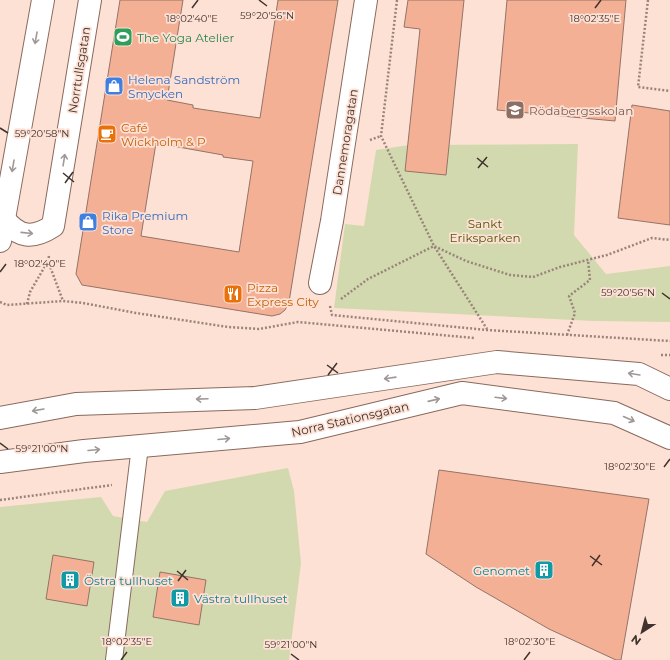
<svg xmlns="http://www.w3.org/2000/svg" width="670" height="660" font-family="Montserrat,sans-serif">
<rect width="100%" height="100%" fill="#fee1d5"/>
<g fill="#d3d9af">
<path d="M578 144 574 235 606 274 670 266V322L593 321 334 308 345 224 364 226 376 150 409 145Z"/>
<path d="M288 468 294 491 301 563 289 660H0V507L101 497 113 516 147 522 165 491Z"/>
</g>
<g fill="#f4b095" stroke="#947367" fill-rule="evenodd">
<path d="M120 0H183L167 100 193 105V108L260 118 278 0H338L289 302 285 310 280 314 272 316 82 285 76 274ZM156 143 223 155V157L253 161 239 252 141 236Z"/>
<path d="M408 0H464L446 175 405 171 420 29 404 27Z"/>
<path d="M507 0H626L615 121 497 110Z"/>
<path d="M632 105 670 111V225L618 218Z"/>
<path d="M439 470 649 499 621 660H616L549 629 476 587 426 554Z"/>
<path d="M53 555 94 562 87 606 46 599Z"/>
<path d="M160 572 206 580 199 625 153 617Z"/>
</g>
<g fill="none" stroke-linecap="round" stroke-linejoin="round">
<defs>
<path id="lane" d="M114 660 140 446"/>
<g id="street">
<path d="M4 219C19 238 33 239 53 226L90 0"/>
<path d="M0 241 43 0"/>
<path d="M320 283 332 221 366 0"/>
</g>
<g id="secondary">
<path d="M0 418 76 404 255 398 497 362 639 374 670 389"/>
<path d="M0 462 84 451 300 432 462 393 614 413 670 438"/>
</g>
</defs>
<use href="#lane" stroke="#89695d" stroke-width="18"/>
<use href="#street" stroke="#89695d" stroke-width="24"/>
<use href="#secondary" stroke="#89695d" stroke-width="24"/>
<g stroke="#99847b" stroke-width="2.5" stroke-dasharray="2 2" stroke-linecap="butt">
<path d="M397 0 381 136 434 246 487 329"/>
<path d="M648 0 638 87 670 91"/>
<path d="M370 140 381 136"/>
<path d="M49 256 48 261 63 301"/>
<path d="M341 299 368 279 434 246 466 261 510 275 533 277 560 267 607 255 652 238 670 240"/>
<path d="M0 302 7 305 63 301 83 303 136 313 228 327 259 329 298 322 474 338"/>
<path d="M27 304 30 292 48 261"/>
<path d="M330 306 332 315 487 330 670 341"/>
<path d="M567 335 575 313 569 296 590 280 588 260"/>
<path d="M661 355H670"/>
<path d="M0 500 112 485"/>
</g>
<use href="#lane" stroke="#fff" stroke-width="16"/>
<use href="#street" stroke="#fff" stroke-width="22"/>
<use href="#secondary" stroke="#fff" stroke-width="22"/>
</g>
<defs><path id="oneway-shaft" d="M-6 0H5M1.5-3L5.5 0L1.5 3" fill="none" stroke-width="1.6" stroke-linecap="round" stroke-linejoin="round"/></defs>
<g stroke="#a09896">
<use href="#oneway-shaft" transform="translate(36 38) rotate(100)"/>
<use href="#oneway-shaft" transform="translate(64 160) rotate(-81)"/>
<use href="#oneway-shaft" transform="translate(13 166) rotate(100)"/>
<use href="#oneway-shaft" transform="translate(27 233) rotate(6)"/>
<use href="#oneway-shaft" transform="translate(634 374) rotate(-171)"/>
<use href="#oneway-shaft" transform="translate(390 378) rotate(172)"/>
<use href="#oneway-shaft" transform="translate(501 398) rotate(7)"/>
<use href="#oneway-shaft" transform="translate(202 399) rotate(178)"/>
<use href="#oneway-shaft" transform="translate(434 400) rotate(-13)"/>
<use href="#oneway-shaft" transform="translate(38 410) rotate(170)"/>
<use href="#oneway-shaft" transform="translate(629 419) rotate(24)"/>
<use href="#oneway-shaft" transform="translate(224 439) rotate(-5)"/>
<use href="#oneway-shaft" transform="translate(94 450) rotate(-5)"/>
</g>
<path fill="none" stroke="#40322c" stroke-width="1.5" d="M259 0 267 6M192 8 198 0M595 8 601 0M0 128 8 133M477 158 488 167M478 168 487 157M63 173 74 182M65 183 73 172M0 272 6 264M662 293 670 299M327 365 338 373M328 375 337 363M0 443 8 449M664 467 670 459M590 556 602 565M592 566 600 555M177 571 188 580M178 581 186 570M291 654 299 660M121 660 127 652M524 660 530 652"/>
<defs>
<symbol id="stadium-square" viewBox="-11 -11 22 22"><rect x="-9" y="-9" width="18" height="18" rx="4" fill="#2e9e5b" stroke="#fee1d5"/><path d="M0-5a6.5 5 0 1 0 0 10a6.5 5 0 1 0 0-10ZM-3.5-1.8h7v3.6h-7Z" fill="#fff"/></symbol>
<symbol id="shop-square" viewBox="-11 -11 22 22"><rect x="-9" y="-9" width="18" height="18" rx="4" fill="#3f7fe0" stroke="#fee1d5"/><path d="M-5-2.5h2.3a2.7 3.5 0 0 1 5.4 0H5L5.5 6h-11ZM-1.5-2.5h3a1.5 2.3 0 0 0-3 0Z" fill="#fff"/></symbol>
<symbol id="school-square" viewBox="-11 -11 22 22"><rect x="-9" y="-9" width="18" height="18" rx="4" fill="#8d6e63" stroke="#fee1d5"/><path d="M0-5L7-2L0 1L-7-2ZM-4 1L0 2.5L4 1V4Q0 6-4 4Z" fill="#fff"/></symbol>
<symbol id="cafe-square" viewBox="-11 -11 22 22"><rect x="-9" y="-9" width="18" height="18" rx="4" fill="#e8710a" stroke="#fee1d5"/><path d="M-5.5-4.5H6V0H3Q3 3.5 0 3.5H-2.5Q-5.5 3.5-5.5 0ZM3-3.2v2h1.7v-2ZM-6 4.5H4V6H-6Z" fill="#fff"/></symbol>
<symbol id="restaurant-square" viewBox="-11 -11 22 22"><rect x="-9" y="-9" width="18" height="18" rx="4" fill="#e8710a" stroke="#fee1d5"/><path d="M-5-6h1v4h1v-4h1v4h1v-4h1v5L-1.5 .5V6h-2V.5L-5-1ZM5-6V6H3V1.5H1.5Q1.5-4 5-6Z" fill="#fff"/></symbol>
<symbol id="building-square" viewBox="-11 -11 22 22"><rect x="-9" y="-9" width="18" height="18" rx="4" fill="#0f9aa8" stroke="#fee1d5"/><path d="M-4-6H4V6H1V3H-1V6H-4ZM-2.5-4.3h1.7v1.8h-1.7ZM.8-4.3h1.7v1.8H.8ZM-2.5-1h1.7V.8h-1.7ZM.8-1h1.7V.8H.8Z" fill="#fff"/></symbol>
</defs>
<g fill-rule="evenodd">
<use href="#stadium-square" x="112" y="26" width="22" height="22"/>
<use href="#shop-square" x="103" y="75" width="22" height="22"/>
<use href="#school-square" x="504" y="99" width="22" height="22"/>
<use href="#cafe-square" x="96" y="123" width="22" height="22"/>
<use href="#shop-square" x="77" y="211" width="22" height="22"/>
<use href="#restaurant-square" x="222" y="283" width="22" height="22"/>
<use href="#building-square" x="533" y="559" width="22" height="22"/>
<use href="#building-square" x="59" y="569" width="22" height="22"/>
<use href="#building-square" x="169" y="587" width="22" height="22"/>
</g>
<g text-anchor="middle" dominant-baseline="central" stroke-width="3.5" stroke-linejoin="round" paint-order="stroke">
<g font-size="12" fill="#27864d" stroke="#fee1d5" text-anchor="start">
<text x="137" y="37">The Yoga Atelier</text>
</g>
<g font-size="12" fill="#40322c" stroke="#fee1d5">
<text transform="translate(79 70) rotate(-81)">Norrtullsgatan</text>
<text transform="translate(345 142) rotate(-81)">Dannemoragatan</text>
<text transform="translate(350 419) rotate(-13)">Norra Stationsgatan</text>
</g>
<g font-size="12" fill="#366cbe" stroke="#fee1d5" text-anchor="start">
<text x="128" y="79">Helena Sandström<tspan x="128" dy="14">Smycken</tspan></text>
<text x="102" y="215">Rika Premium<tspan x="102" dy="14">Store</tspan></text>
</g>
<g font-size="12" fill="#785e54" stroke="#fee1d5" text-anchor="start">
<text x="529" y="110">Rödabergsskolan</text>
</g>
<g font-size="12" fill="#c56008" stroke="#fee1d5" text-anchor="start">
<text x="121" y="127">Café<tspan x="121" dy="14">Wickholm &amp; P</tspan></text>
<text x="247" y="287">Pizza<tspan x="247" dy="14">Express City</tspan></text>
</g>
<g font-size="12" fill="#51580b" stroke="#fee1d5">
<text x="485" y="223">Sankt<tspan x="485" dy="14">Eriksparken</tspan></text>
</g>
<g font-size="12" fill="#0d838f" stroke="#fee1d5" text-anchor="start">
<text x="530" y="570" text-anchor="end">Genomet</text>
<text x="84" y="580">Östra tullhuset</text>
<text x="194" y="598">Västra tullhuset</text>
</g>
</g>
<g font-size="10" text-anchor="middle" fill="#40322c" stroke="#fee1d5" stroke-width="3.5" stroke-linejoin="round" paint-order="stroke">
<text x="267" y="19">59°20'56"N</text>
<text x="595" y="22">18°02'35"E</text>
<text x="192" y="22">18°02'40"E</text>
<text x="42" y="137">59°20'58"N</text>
<text x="40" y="267">18°02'40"E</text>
<text x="628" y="296">59°20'56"N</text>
<text x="42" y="452">59°21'00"N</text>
<text x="630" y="470">18°02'30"E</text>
<text x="127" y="645">18°02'35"E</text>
<text x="530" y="645">18°02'30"E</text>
<text x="291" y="648">59°21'00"N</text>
</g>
<g transform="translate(642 632) rotate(216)" stroke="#fee1d5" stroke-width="3" paint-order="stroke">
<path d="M0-3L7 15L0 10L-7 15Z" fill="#40322c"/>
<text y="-6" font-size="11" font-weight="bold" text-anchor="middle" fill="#40322c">N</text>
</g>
</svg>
